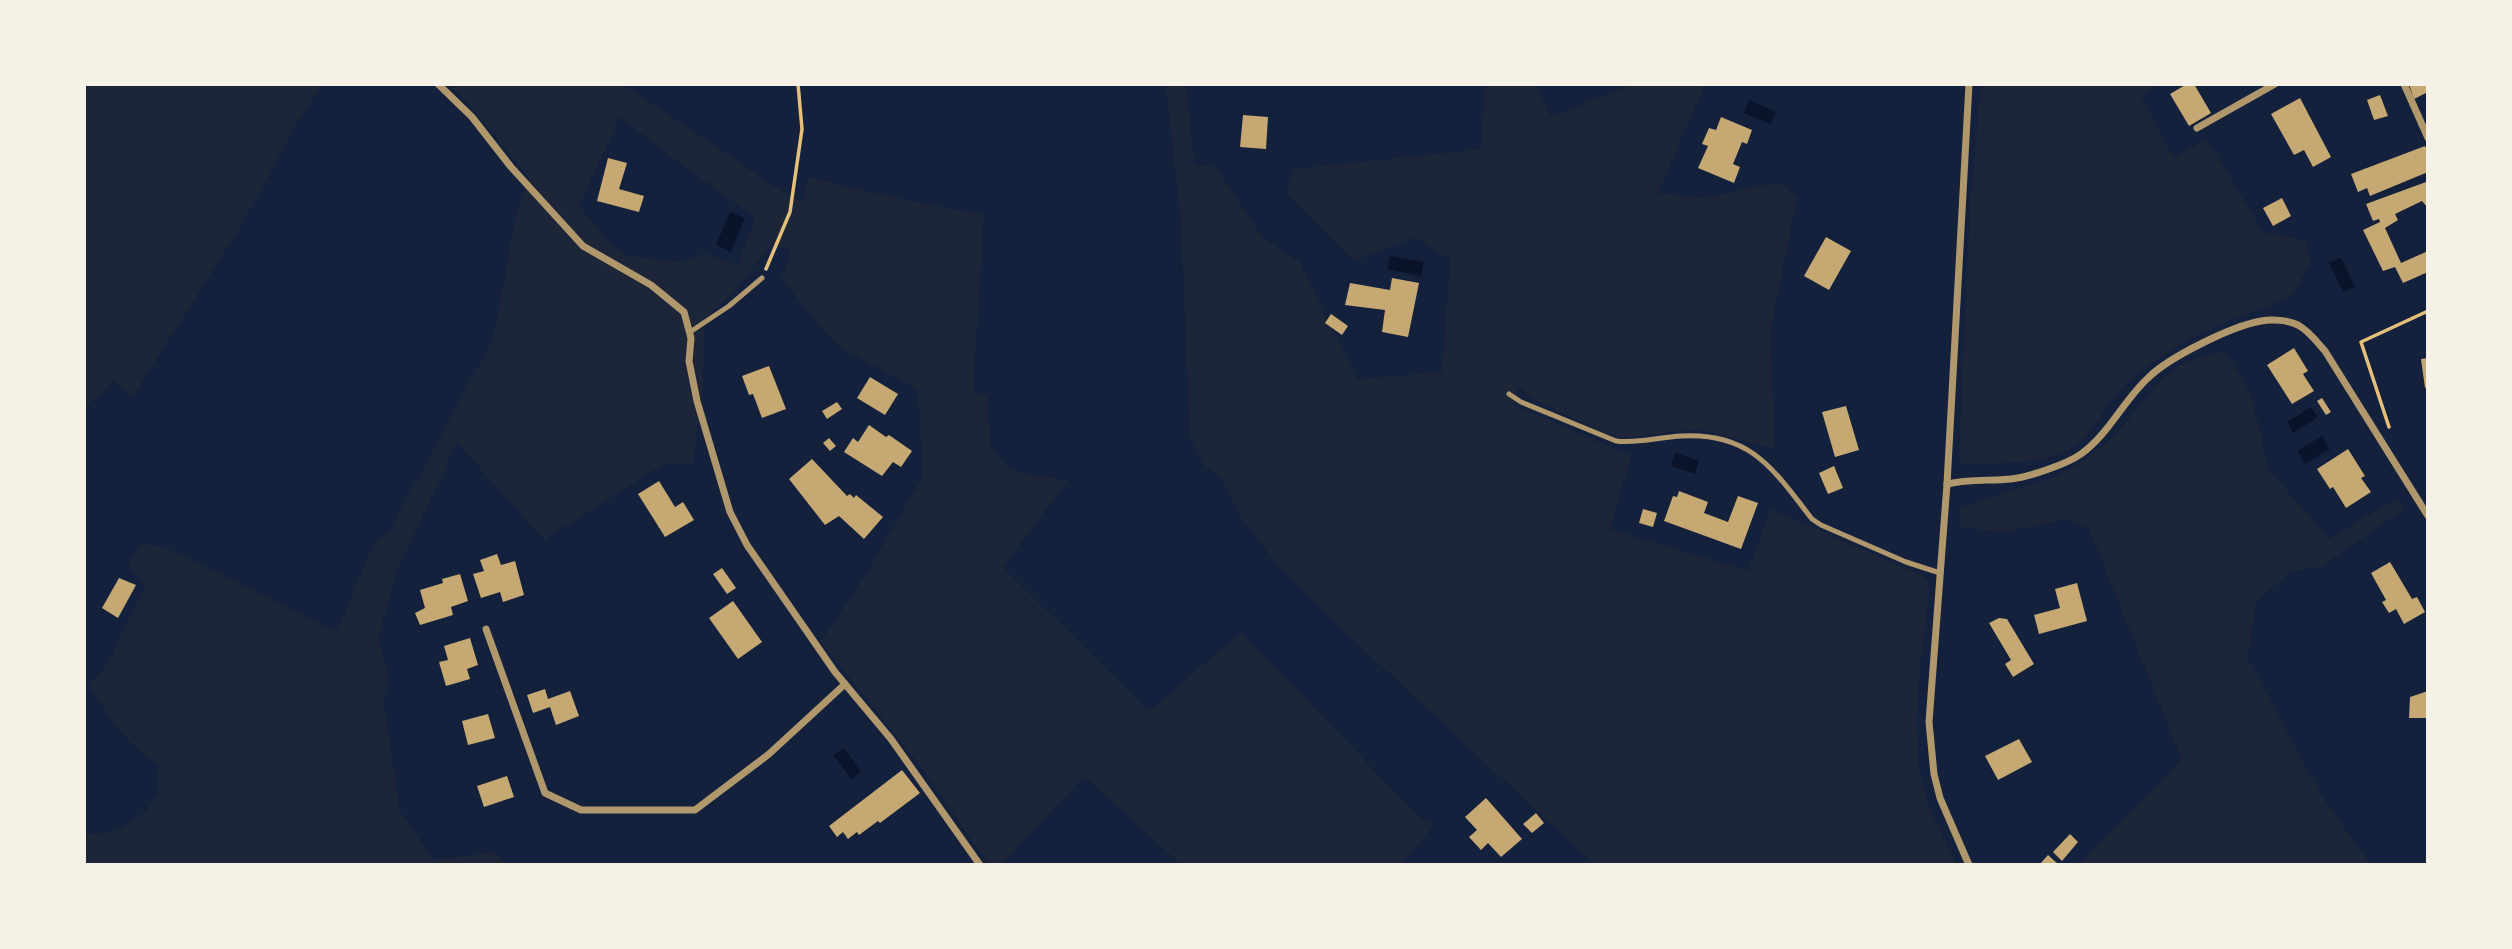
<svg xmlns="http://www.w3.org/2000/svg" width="2512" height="949" font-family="Lato,sans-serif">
<rect width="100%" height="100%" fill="#14213d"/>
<g fill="#1d2539" fill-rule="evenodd">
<path d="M84 84H323L297 123 239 229 133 396 112 380 101 394 84 407Z"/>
<path d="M447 84H622L786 194 803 202 808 177 910 201 984 215 973 392 987 395C988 407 989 441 993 450 1005 475 1044 477 1068 480L1003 567 1149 712 1241 632 1422 820 1435 824 1400 865H1182L1084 776 1001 865H989L922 768 821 642 865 576 923 476 918 390 842 348 825 332 782 279 791 247 768 248 734 292 704 319 703 385 693 463 662 465 544 540 457 442 395 575 378 639 390 681 383 697 400 811 434 860 496 852 506 865H84V835L117 831 146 811 159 792 158 765C123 741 111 720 89 685L110 661 121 634 145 587 128 566 141 543 164 547 337 631 374 543 391 529 494 337 515 221 529 178 467 102ZM620 117 682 165 755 217 738 265 704 253 684 263 625 255 607 239 579 206Z"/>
<path d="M1166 84H1186L1194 164 1216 167 1262 237 1299 262 1357 379 1442 372 1450 260 1416 237 1354 261 1287 193 1294 169 1481 149 1485 84H1535L1551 117 1633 84H1705L1658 193 1705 198 1777 182 1797 197 1770 333 1775 449 1699 429 1623 438 1604 433 1531 398 1518 386 1514 405 1631 456 1610 529 1748 571 1771 509 1925 577 1930 583C1924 645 1908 727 1923 786 1931 814 1944 839 1957 865H1595L1326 614 1283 571 1259 541 1240 516 1220 476 1206 467 1190 436 1181 220Z"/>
<path d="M1981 84H2158L2141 96 2174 158 2207 139 2263 232 2306 241 2311 263 2289 299C2229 318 2165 345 2120 390 2102 408 2092 438 2068 450 2038 464 1994 464 1962 464L1959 455 1970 207Z"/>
<path d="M2225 350 2250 393 2262 439 2267 468 2329 539 2397 498 2404 509 2321 567 2290 571 2256 603 2248 659 2321 795 2371 865H2078L2182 760 2089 529 2069 519 2005 532 1959 527 1960 507 2053 478 2085 460 2114 437 2164 377 2185 362Z"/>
</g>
<g fill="#0b132b">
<path d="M1749 100 1776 112 1771 124 1744 113Z"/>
<path d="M730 212 745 218 731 252 716 245Z"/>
<path d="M1390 256 1424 262 1421 276 1387 269Z"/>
<path d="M2341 257 2355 287 2343 292 2329 263Z"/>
<path d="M2311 407 2318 417 2293 433 2287 422Z"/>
<path d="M2322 436 2330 449 2305 464 2297 451Z"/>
<path d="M1675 452 1699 461 1695 474 1671 466Z"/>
<path d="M844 748 861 772 851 779 833 755Z"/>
</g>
<g fill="#c6a872">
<path d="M2187 84H2194L2211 113 2189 126 2170 94Z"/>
<path d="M2409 84H2428V92L2414 99Z"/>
<path d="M2380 95 2388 116 2374 120 2367 100Z"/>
<path d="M2300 98 2331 157 2313 167 2304 150 2294 155 2271 114Z"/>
<path d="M1243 115 1268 117 1266 149 1240 147Z"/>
<path d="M1721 117 1752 130 1747 144 1742 142 1733 164 1740 167 1734 183 1698 168 1708 146 1702 144 1709 128 1716 130Z"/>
<path d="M2425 146 2428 152V172L2370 196 2367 188 2358 192 2351 174Z"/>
<path d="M608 158 627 163 619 189 644 196 639 212 597 201Z"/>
<path d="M2426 182 2428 183V208L2422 201 2395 214 2398 220 2385 228 2401 263 2428 251V272L2403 283 2395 267 2383 271 2363 230 2380 222 2379 219 2373 221 2366 204Z"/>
<path d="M2282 198 2291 216 2273 226 2263 208Z"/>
<path d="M1826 237 1851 251 1829 290 1804 276Z"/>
<path d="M1392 278 1419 283 1408 337 1382 332 1385 310 1345 305 1350 283 1390 290Z"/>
<path d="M1331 314 1348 326 1342 335 1325 323Z"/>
<path d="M2294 348 2308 371 2303 374 2314 391 2292 404 2267 365Z"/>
<path d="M2428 358V387L2425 388 2421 359Z"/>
<path d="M769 366 786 409 762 418 753 394 749 395 742 376Z"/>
<path d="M870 377 898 394 885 415 857 398Z"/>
<path d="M2322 398 2331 412 2326 415 2317 401Z"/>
<path d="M837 402 842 409 827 419 822 411Z"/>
<path d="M1846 406 1859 450 1835 457 1822 412Z"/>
<path d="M869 425 886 437 889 435 912 451 901 467 893 462 882 476 844 452 853 438 858 442Z"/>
<path d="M829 438 836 446 830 451 823 443Z"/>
<path d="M2348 449 2365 476 2361 478 2371 492 2346 508 2333 487 2330 489 2317 469Z"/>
<path d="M812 459 847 496 850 494 854 498 856 495 883 517 864 539 839 516 825 525 789 479Z"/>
<path d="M1834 466 1843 488 1828 494 1819 473Z"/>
<path d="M659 481 675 507 683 502 694 520 665 537 638 494Z"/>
<path d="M1679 491 1708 502 1704 513 1728 522 1738 496 1758 503 1741 549 1664 521 1673 496 1677 497Z"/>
<path d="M1643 509 1657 513 1653 527 1639 523Z"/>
<path d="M497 554 501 565 515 561 524 595 503 602 500 592 481 598 473 574 484 571 480 560Z"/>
<path d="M2390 562 2412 599 2417 597 2425 612 2404 624 2396 609 2389 613 2382 602 2386 600 2371 573Z"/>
<path d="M722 568 736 588 727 594 713 574Z"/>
<path d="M460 574 468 601 451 607 453 615 420 625 415 613 425 608 420 590 443 583 442 579Z"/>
<path d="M119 578 136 585 118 618 102 608Z"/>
<path d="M2077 583 2087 621 2039 634 2034 615 2060 608 2055 589Z"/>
<path d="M733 601 762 642 738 659 709 618Z"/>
<path d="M1999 618 2007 619 2034 664 2013 677 2005 664 2011 660 1989 623Z"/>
<path d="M470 638 478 665 467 669 470 679 446 686 439 662 448 660 444 646Z"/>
<path d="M545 689 548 699 570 691 579 716 556 725 550 707 533 713 527 695Z"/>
<path d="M2428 691V718H2409L2410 697Z"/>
<path d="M488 714 495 738 468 745 462 721Z"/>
<path d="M2019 739 2032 762 1998 780 1985 756Z"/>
<path d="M902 770 920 793 880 823 878 821 859 835 857 832 848 839 843 832 837 837 829 826Z"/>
<path d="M507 776 514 797 484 807 477 786Z"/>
<path d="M1486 798 1522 839 1501 857 1488 843 1481 850 1469 837 1477 830 1465 817Z"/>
<path d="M1536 813 1544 823 1532 833 1523 824Z"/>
<path d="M2070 834 2078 842 2062 861 2053 852Z"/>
<path d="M2048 855 2059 865H2039Z"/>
</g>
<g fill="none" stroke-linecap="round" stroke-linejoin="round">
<g stroke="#e5c07b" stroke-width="3.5">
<path d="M766 269 790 212 802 129 798 84"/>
<path d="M2389 427 2361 342 2428 311"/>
</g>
<g stroke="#b1986c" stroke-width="5">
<path d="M690 332 729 306 762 278"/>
<path d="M1509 394 1521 402 1616 441C1638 444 1659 437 1681 436 1751 432 1773 469 1812 519L1821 525 1906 562 1940 573"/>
</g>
<g stroke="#b1986c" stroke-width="7">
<path d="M438 84 472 117 511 167 583 246 651 285 684 312 691 338 689 361 697 401 730 512 747 545 835 672 891 739 980 865"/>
<path d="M2404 84 2428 138"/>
<path d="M2197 128 2275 84"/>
<path d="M1947 484C1968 479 1990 481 2011 479 2029 477 2067 464 2081 454 2109 434 2123 401 2148 378 2169 357 2232 326 2261 321 2272 319 2288 320 2298 325 2309 331 2317 342 2325 351L2428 516"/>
<path d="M486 629 545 793 581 810H695L769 754 845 684"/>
<path d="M1969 865 1940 798 1934 774 1929 722 1947 484 1969 84"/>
</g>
</g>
<rect width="2512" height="949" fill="none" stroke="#f6f1e7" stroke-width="172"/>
</svg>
